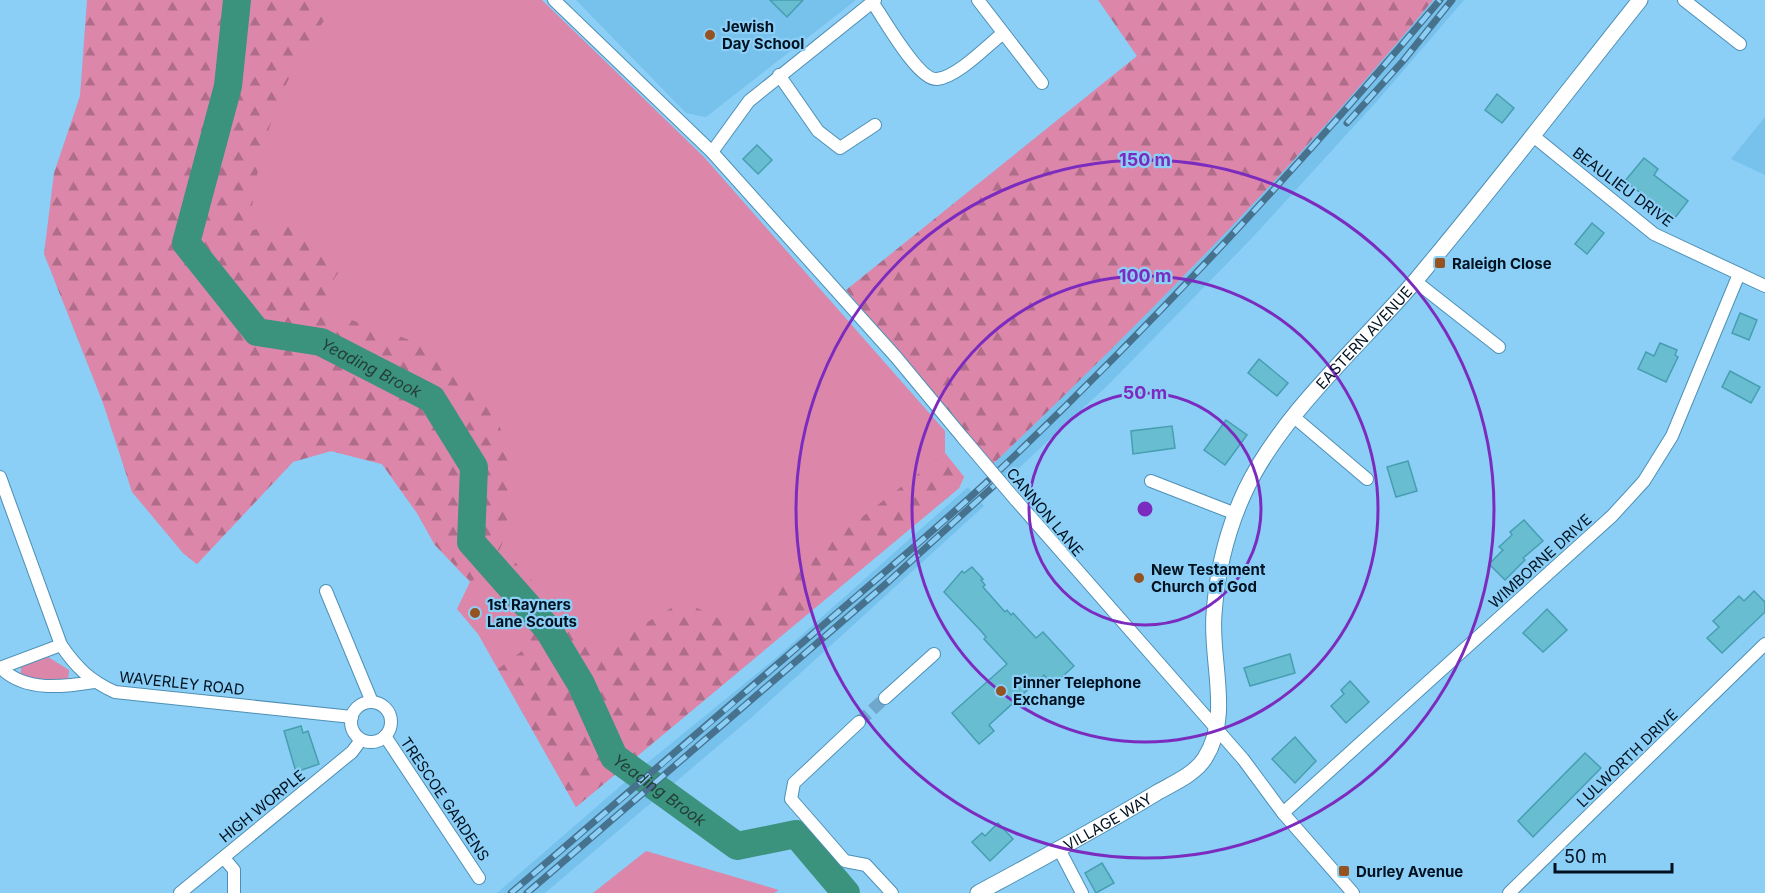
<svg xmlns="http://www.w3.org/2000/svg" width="1765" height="893" font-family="Inter,sans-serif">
<defs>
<pattern id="forest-firs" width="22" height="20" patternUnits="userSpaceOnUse" patternTransform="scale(1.5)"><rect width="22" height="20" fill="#dc87a9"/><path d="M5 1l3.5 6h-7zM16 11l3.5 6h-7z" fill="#b06d89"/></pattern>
</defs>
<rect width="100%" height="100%" fill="#8bcef6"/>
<g fill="#77c1ed">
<path d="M576 0H856L706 117 686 113Z"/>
<path d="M1433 0H1464L1377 101 1251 239 1108 385 1006 480 993 464 1189 271 1336 112Z"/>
<path d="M1765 117V175L1731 159Z"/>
<path d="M968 487 984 506 752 717 545 893H497L646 764 776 658Z"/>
</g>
<g fill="#dc87a9">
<path d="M93 0H542L704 157 945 431V453L964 477 959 488 576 807 478 634 457 609 470 582 435 545 417 513 382 464 331 451 293 461 197 564 183 553 136 490 80 96Z"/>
<path d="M48 657 69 670 68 681 64 684 21 676V667Z"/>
<path d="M646 851 779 890 774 893H593Z"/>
</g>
<g fill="url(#forest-firs)">
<path d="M87 0H328L333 8C321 26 306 43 297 62 270 113 253 173 250 231L289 220 340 270 328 288 325 310C357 323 392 332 424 346 482 371 517 438 510 499 504 542 506 553 471 582L435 545 417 513 382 464 331 451 293 462 197 564 183 553 132 492 103 403 44 254 54 173 80 96Z"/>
<path d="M1098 0H1433C1297 165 1147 317 993 464L846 290 1137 56Z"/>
<path d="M945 453 964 477 959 488 576 807 498 669 526 648 493 587 514 561 598 651 683 601 726 622Z"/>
</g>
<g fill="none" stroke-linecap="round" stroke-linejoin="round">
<path stroke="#3b927d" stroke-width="28" id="s1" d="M237 0 228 86 186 243 257 332 321 342 432 399 474 467 471 542 548 629 581 684 614 757 737 846 796 834 846 893"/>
</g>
<g fill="#68bdd1" stroke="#479eb1" stroke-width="1.5">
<path d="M770 0H803L787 17Z"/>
<path d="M1497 94 1514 108 1502 123 1485 110Z"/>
<path d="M757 145 772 160 758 174 743 159Z"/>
<path d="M1644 158 1658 169 1654 175 1688 201 1674 219 1625 181Z"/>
<path d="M1592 223 1604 233 1587 254 1575 244Z"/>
<path d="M1740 313 1757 320 1749 340 1732 333Z"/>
<path d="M1660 343 1677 350 1675 355 1678 357 1666 382 1638 369 1646 352 1654 356Z"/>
<path d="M1259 359 1288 383 1277 396 1248 373Z"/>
<path d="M1730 371 1760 387 1751 403 1722 387Z"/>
<path d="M1226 420 1247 435 1225 465 1204 450Z"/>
<path d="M1172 426 1175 448 1133 454 1131 431Z"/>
<path d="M1408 461 1417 491 1396 497 1387 467Z"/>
<path d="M1524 520 1543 541 1523 558 1525 560 1505 580 1489 564 1503 550 1499 547 1512 535 1510 532Z"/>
<path d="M972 567 983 579 981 580 985 585 983 587 1005 612 1007 610 1011 615 1013 613 1036 638 1043 632 1074 666 1053 685 1044 675 989 725 994 731 979 744 952 713 1007 664 984 639 986 637 982 632 944 592 962 571 964 573Z"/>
<path d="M1754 591 1765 602V612L1722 653 1707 638 1719 627 1713 621 1739 596 1744 601Z"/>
<path d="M1547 609 1567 630 1543 652 1523 633Z"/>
<path d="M1290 654 1295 673 1250 686 1244 668Z"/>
<path d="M1350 681 1369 702 1346 723 1331 706 1344 694 1341 690Z"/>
<path d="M301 726 303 733 308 731 319 764 296 772 284 731Z"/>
<path d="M1295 737 1316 761 1295 783 1272 759Z"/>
<path d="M1585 753 1601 768 1533 837 1518 821Z"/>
<path d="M998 823 1013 839 990 861 972 842 982 833 985 836Z"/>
<path d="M1102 863 1114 883 1096 893 1085 873Z"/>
</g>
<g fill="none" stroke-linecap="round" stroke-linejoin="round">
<path stroke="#6fa8cb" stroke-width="12" stroke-dasharray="12 6" stroke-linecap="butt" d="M859 722 885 698"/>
<defs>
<g id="minor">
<path d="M554 0 712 152 896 357 964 439"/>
<path d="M978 0 1042 83"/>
<path d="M1684 0 1740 44"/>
<path d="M872 2C884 18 918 81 937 79 957 77 987 46 1002 34"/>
<path d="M779 75 818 131 840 148 875 125"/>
<path d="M1532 135 1654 234 1765 286"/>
<path d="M712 152 749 101 875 0"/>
<path d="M1415 281 1499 347"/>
<path d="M1294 417 1367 479"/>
<path d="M0 477 61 645C76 667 90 681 115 692L352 717"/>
<path d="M1151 481 1236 514"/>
<path d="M1015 499 1243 759 1283 813 1353 893"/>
<path d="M326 591 372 702"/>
<path d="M0 668 61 645"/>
<path d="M1 668C25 692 63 687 94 682"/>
<path d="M885 698 934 654"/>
<circle cx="371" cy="722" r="20"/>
<path d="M859 722 794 783 791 799 845 861 866 865 892 893"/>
<path d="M385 736 479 878"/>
<path d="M1283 813 1612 516 1644 481 1672 436 1739 274"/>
<path d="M1059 849 1082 893"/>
<path d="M224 858 234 870V893"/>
<path d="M180 893 352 752 361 740"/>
<path d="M1509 893 1765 644"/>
</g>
<g id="tertiary">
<path id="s2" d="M978 893C1039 860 1099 828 1158 792 1174 783 1195 774 1205 758 1232 716 1210 660 1214 614 1217 572 1228 527 1246 489 1283 412 1361 345 1416 280 1493 188 1566 93 1640 0"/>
</g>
</defs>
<use href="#minor" stroke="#4e90b5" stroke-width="14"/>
<use href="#tertiary" stroke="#4e90b5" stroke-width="17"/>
<use href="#minor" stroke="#fff" stroke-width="12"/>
<use href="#tertiary" stroke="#fff" stroke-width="15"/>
<defs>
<g id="rail">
<path d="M1347 123 1403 61 1452 0"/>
<path d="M511 893C613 806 715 719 816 631 880 576 945 522 1006 464 1160 317 1303 162 1440 0"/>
<path d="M527 893 888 582 998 482"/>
</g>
</defs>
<use href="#rail" stroke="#47728e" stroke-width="7"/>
<use href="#rail" stroke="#8bcef6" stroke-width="4.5" stroke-dasharray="14" stroke-linecap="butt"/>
<defs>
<path id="minor-bridge" d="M964 439 1015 499"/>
</defs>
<use href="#minor-bridge" stroke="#4e90b5" stroke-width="14" stroke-linecap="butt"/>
<use href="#minor-bridge" stroke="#fff" stroke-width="12"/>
</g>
<g fill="none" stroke="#7b2cbf" stroke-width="3">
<circle cx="1145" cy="509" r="116"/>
<circle cx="1145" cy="509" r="233"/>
<circle cx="1145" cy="509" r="349"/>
</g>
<g fill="#945320" stroke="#8bcef6" stroke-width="2">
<circle cx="710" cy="35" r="6"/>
<rect x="1434" y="257" width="12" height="12" rx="3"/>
<circle cx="1139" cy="578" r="6"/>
<circle cx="475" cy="613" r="6"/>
<circle cx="1001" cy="691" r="6"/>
<rect x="1338" y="865" width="12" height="12" rx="3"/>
</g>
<g text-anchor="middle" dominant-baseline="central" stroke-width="4.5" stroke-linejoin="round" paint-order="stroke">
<g font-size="15" font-weight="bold" fill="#001220" stroke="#8bcef6" text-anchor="start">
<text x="722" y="26">Jewish<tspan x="722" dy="17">Day School</tspan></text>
<text x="1452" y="263">Raleigh Close</text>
<text x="1151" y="569">New Testament<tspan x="1151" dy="17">Church of God</tspan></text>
<text x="487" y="604">1st Rayners<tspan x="487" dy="17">Lane Scouts</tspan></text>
<text x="1013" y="682">Pinner Telephone<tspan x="1013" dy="17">Exchange</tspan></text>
<text x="1356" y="871">Durley Avenue</text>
</g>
<g font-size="15" fill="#001220" stroke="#8bcef6">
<text transform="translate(1623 187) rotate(37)">BEAULIEU DRIVE</text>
<text stroke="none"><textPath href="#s2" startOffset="734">EASTERN AVENUE</textPath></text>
<text transform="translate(1045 512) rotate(50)">CANNON LANE</text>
<text transform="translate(1540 561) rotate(-42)">WIMBORNE DRIVE</text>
<text transform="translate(182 683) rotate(6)">WAVERLEY ROAD</text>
<text transform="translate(1627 758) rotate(-44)">LULWORTH DRIVE</text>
<text transform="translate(445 799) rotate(56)">TRESCOE GARDENS</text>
<text transform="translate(262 806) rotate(-39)">HIGH WORPLE</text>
<text stroke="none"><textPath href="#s2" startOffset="148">VILLAGE WAY</textPath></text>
</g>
<g font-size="16" font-style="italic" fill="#233f37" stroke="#8bcef6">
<text stroke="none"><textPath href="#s1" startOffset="484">Yeading Brook</textPath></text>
<text stroke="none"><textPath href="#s1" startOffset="1024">Yeading Brook</textPath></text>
</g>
</g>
<circle cx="1145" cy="509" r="9" fill="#7b2cbf" stroke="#8bcef6" stroke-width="3"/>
<g font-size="18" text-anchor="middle" font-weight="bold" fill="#7b2cbf" stroke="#8bcef6" stroke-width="4.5" stroke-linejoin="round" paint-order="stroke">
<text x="1145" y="166">150 m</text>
<text x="1145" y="282">100 m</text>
<text x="1145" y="399">50 m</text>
</g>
<path d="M1555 863v9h117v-9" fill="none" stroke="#001220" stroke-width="3"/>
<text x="1564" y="863" font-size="18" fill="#001220" stroke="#8bcef6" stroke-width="4.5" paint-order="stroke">50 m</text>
</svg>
